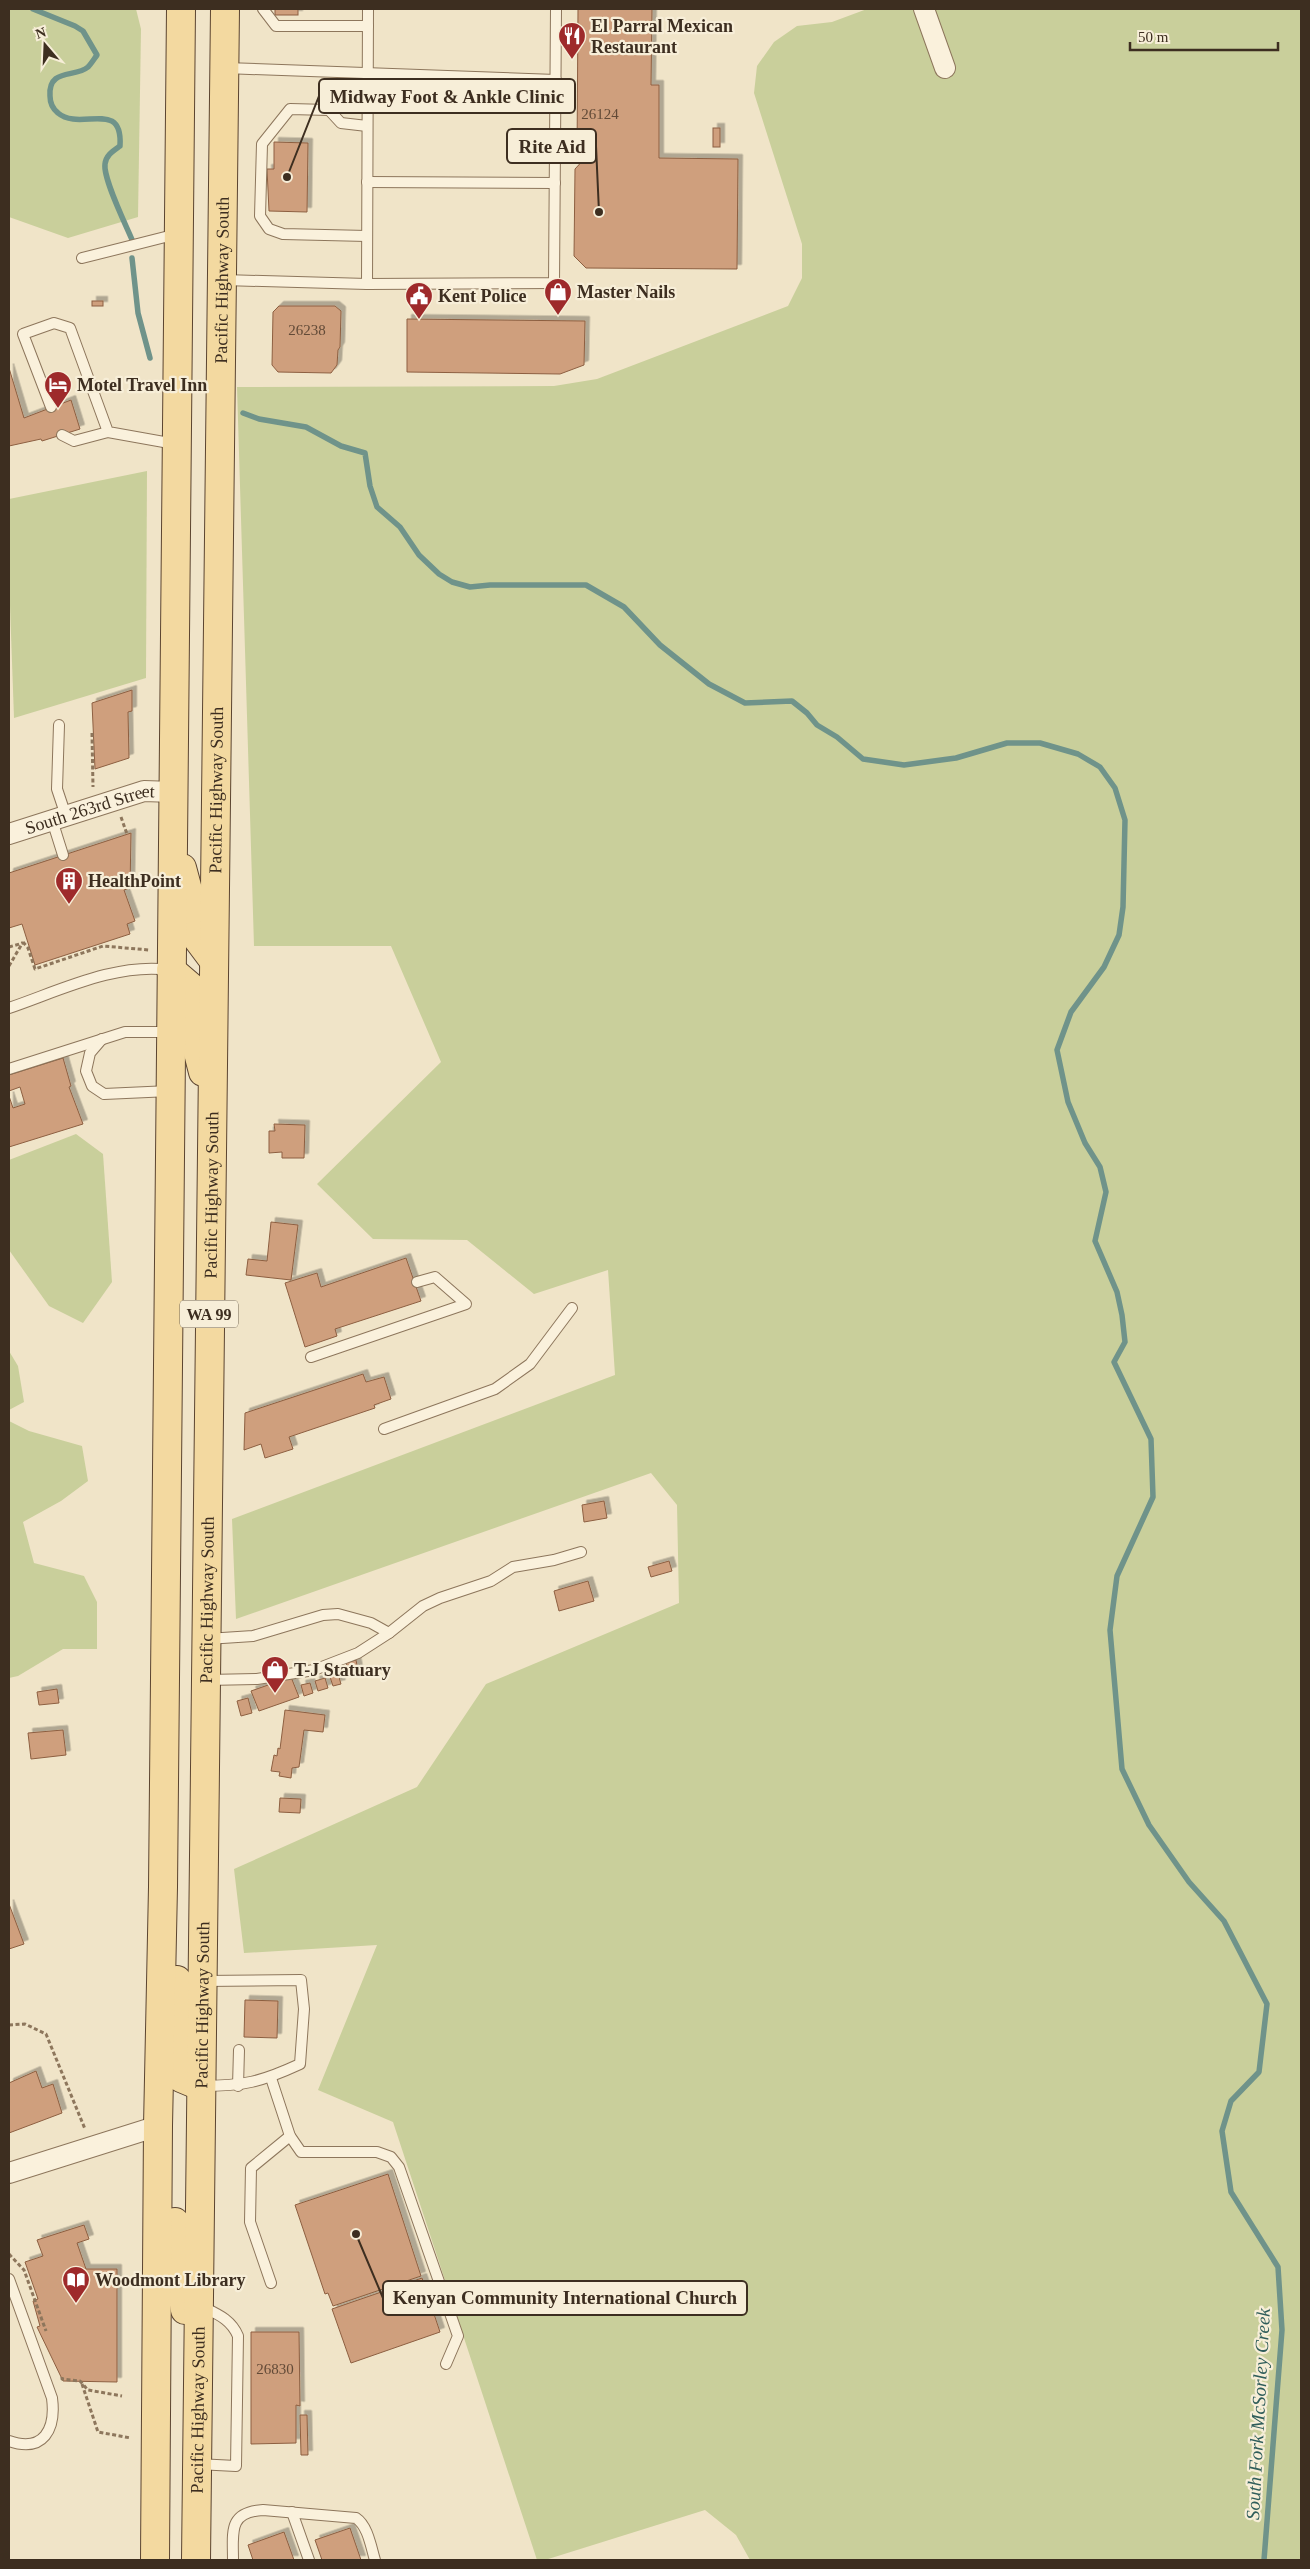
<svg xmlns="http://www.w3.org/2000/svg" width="1310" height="2569" font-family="Georgia,serif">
<defs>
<filter id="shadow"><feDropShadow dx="4.5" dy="-4.5" stdDeviation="0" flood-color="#0004"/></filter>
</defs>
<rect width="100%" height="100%" fill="#f0e4c8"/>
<g fill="#c9cf9b">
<path d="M9 9H136L141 29 138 217 68 238 9 217Z"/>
<path d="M867 9H1301V2560H750L736 2535 705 2510 545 2560H537L393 2122 318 2090 377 1945 244 1953 234 1869 417 1787 486 1684 679 1603 677 1505 651 1473 236 1619 232 1519 615 1375 608 1270 534 1294 467 1240 373 1239 317 1184 441 1062 391 946H254L237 387 554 386 597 379 788 306 802 278V244L754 93 757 66 774 42 797 26 832 22Z"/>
<path d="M147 471 146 678 14 718 9 578V499Z"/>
<path d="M76 1134 103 1154 112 1282 83 1323 49 1306 9 1250V1160Z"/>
<path d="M9 1351 18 1366 24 1402 9 1410Z"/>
<path d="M9 1421 29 1431 82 1446 88 1481 61 1501 23 1522 34 1563 84 1576 97 1602V1649H63L18 1676 9 1678Z"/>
</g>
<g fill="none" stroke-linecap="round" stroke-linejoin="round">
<g stroke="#6f938a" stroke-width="5.5">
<path d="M33 9 75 26 83 31 97 55C94 59 91 64 88 67 75 78 48 68 50 96 50 103 53 109 58 113 80 132 123 98 120 146 113 151 106 155 105 164 103 179 126 225 133 242"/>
<path d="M132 258 138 313 150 358"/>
<path d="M243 413 259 419 306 427 341 446 365 453 370 486 377 507 400 527 419 555 439 574 452 582 470 587 490 585H586L624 607 660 645 709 684 745 703 792 701 807 713 817 725 837 737 863 759 904 765 956 758 1007 743H1040L1078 754 1100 767 1115 788 1125 820 1123 907 1119 935 1104 967 1071 1012 1057 1050 1068 1102 1085 1143 1100 1167 1106 1192 1095 1241 1117 1292 1122 1315 1125 1342 1114 1362 1151 1439 1153 1497 1117 1576 1110 1630 1122 1769 1149 1825 1189 1882 1224 1921 1267 2004 1259 2072 1231 2101 1222 2131 1231 2192 1278 2267 1282 2330 1264 2560"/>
</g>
</g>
<g fill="#cf9f7d" stroke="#8d5f41" filter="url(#shadow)">
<rect x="275" y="9" width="23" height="6"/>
<path d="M578 9H652L651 85H659V158L738 159 737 269 586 268 574 256 575 169 587 156 577 155Z"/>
<rect x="713" y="128" width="7" height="19"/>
<path d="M274 142 308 143 307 212 269 211 267 169H274Z"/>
<rect x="92" y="301" width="11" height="5"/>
<path d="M279 306H335L341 311 340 347 338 350 337 365 331 373 278 372 272 365 273 312Z"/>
<path d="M407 319 585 321 584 365 560 374 407 372Z"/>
<path d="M9 368 24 418 71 400 80 429 42 441 41 439 9 446Z"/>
<path d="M132 690V711L128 712 129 758 95 769 92 703Z"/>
<path d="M131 833 130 888 124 890 135 921 127 924 130 934 35 965 22 924 9 928V873Z"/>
<path d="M63 1058 71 1086 69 1087 83 1124 9 1147V1096L13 1108 25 1104 20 1087 9 1091V1075Z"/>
<path d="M274 1124 305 1125 304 1158H282V1152L269 1153V1131H275Z"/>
<path d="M271 1222 298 1225 291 1280 246 1275 248 1259 267 1261Z"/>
<path d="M406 1258 421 1301 335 1329 337 1336 305 1347 285 1283 317 1273 321 1287Z"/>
<path d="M363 1374 366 1382 384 1377 391 1399 374 1405 375 1408 289 1437 293 1449 265 1458 261 1444 244 1450 245 1413Z"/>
<path d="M604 1501 607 1518 584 1522 582 1505Z"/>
<path d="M669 1561 672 1571 651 1577 648 1567Z"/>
<path d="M588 1581 594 1601 559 1611 554 1591Z"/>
<path d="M356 1660 359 1675 352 1677 346 1663Z"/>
<path d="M338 1674 341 1684 333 1686 330 1677Z"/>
<path d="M291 1677 299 1697 259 1711 251 1691Z"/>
<path d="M325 1678 328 1688 318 1691 315 1681Z"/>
<path d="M310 1683 313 1693 304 1696 301 1685Z"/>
<path d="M57 1689 59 1703 39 1705 37 1692Z"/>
<path d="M248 1698 252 1713 241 1716 237 1701Z"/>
<path d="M285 1710 325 1715 323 1732 304 1730 299 1767 292 1768 291 1778 279 1776 280 1772 271 1771 274 1755 277 1756 278 1748 280 1749Z"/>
<path d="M63 1730 66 1755 31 1759 28 1733Z"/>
<path d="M280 1798 301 1799 300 1813 279 1812Z"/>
<path d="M9 1904 24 1944 9 1949Z"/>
<path d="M245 2000 278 2001 277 2038 244 2037Z"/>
<path d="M36 2071 42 2088 53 2084 62 2113 9 2133V2083Z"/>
<path d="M388 2174 421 2276 333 2306 328 2293 325 2294 295 2205Z"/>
<path d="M84 2225 89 2239 77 2243 86 2269H117V2382L63 2381 37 2327 40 2326 33 2301 38 2299 25 2262 43 2256 37 2240Z"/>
<path d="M422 2278 440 2332 351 2363 332 2309Z"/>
<path d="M251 2332H299L300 2406 296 2405V2443L251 2444Z"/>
<path d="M300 2415H307L308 2455H301Z"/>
<path d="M350 2528 361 2560H322L315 2540Z"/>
<path d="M284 2532 294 2560H253L248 2545Z"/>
</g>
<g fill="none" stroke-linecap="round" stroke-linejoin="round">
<defs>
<g id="lane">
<path d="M263 9 276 26H368"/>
<path d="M225 68 556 80"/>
<path d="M367 126 341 123 329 110 290 109 262 144 260 216 269 229 283 234 367 236"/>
<path d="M367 182 555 183"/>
<path d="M82 258 177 234"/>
<path d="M224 280 367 284 554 283 556 9"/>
<path d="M367 284 368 9"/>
<path d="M51 407 23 334 54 323 70 328 108 432 175 444"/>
<path d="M62 435 74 441 108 432"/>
<path d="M59 725 57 789 66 816"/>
<path d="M52 820 63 855"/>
<path d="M9 1008C59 991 117 962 170 970"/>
<path d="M102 1039 90 1053 86 1071 92 1086 104 1094 170 1091"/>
<path d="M9 1069 125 1032H170"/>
<path d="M311 1357 466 1304 435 1277 417 1282"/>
<path d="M384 1429 495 1389 530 1364 572 1308"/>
<path d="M207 1639 253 1636 323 1615 338 1614 371 1623 389 1633"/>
<path d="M207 1680 257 1679 314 1670 358 1653 389 1633 423 1606 440 1598 491 1581 513 1567 554 1560 581 1552"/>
<path d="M271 2078 290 2136 301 2152H377L391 2157 399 2167 458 2336 446 2364"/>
<path d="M201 2086C244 2086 261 2082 300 2064L304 2009 301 1980 203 1981"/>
<path d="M238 2086 239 2050"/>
<path d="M9 2279 52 2398C56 2429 44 2453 9 2441"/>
<path d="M271 2283 250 2222 251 2168 290 2136"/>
<path d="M197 2464 236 2466 238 2336C231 2319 217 2314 201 2306"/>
<path d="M292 2512 309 2560"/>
<path d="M233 2560C233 2532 228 2512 263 2510L356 2518C368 2526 371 2547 375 2560"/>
</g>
<g id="street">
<path d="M924 9 945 68"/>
<path id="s1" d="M9 834 144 791 173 792"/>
<path d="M9 2173 158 2126"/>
</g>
<g id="primary">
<path d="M182 868 193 909V933L214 961"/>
<path d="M171 970 192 988V1029L203 1072"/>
<path d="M177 1980C179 2012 177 2046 181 2078L200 2086"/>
<path d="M175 2222V2251L185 2310"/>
<path d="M155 2560 158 2126 163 1887 181 9"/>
<path id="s2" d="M196 2560 225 9"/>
</g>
</defs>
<use href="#lane" stroke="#8d765c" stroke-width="12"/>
<use href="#street" stroke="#8d765c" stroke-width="22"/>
<use href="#primary" stroke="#5b4430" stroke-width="30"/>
<g stroke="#8d765c" stroke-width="3" stroke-dasharray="4 2.5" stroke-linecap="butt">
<path d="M92 733 93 787"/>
<path d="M121 817 127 834"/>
<path d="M23 942 28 948 35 969 103 946 149 950"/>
<path d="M9 947 23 943"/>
<path d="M9 966 23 942"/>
<path d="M9 2025 25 2024 46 2034 85 2129"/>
<path d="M9 2254 24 2270 46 2331"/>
<path d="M62 2377V2379L80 2381 88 2390 122 2396"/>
<path d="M82 2384 98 2432 131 2438"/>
</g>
<use href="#lane" stroke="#faf1dc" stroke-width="10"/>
<use href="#street" stroke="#faf1dc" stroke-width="20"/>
<use href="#primary" stroke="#f3d9a0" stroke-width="28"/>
</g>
<defs>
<symbol id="restaurant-pin" viewBox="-11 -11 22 30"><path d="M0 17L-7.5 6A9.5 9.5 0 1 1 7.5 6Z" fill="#9e2a2b" stroke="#f7eed8"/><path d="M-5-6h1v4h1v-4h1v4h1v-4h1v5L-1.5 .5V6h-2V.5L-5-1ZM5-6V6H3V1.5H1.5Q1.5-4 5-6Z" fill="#fff"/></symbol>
<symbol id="shop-pin" viewBox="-11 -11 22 30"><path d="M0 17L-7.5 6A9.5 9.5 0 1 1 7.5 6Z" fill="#9e2a2b" stroke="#f7eed8"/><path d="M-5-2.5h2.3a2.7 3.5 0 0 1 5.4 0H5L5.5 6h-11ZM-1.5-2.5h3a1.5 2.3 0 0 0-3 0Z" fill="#fff"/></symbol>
<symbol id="civic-pin" viewBox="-11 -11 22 30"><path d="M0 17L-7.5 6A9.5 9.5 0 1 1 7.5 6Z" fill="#9e2a2b" stroke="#f7eed8"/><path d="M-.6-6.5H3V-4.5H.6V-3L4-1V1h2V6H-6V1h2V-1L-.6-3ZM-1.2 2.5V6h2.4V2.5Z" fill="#fff"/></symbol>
<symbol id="hotel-pin" viewBox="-11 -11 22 30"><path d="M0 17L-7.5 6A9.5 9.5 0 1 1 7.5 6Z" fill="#9e2a2b" stroke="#f7eed8"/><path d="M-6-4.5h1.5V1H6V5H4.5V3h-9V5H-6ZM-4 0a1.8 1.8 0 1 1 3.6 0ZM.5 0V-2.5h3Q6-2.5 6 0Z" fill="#fff"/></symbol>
<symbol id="building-pin" viewBox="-11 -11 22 30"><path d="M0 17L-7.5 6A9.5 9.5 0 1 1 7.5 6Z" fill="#9e2a2b" stroke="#f7eed8"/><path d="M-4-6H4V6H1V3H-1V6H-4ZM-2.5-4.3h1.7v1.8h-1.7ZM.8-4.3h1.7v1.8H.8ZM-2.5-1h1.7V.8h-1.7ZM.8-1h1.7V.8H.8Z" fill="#fff"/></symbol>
<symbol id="library-pin" viewBox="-11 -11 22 30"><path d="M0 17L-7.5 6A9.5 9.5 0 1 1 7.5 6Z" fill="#9e2a2b" stroke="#f7eed8"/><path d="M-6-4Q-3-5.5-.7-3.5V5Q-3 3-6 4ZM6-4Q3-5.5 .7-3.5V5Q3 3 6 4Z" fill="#fff"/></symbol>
</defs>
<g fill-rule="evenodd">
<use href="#restaurant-pin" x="556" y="20" width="32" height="43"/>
<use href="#shop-pin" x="542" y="276" width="32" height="43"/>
<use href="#civic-pin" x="403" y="280" width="32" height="43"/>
<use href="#hotel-pin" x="42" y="369" width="32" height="43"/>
<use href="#building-pin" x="53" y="865" width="32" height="43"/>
<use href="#shop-pin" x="259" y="1654" width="32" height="43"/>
<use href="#library-pin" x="60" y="2264" width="32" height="43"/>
</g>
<g text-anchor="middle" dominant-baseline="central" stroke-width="4.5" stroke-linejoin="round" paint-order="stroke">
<g font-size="15" fill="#624a37">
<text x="600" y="114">26124</text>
<text x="307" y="330">26238</text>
<text x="275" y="2369">26830</text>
</g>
<rect fill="#f7eed8" stroke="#756857" stroke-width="1" x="180" y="1300.5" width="58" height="27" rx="4"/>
<g font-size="16" font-weight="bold" fill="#3d2e20">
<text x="209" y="1314">WA 99</text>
</g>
<g font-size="18" font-weight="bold" fill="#3d2e20" stroke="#f7eed8" text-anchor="start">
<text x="591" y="26">El Parral Mexican<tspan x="591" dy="21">Restaurant</tspan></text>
<text x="577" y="292">Master Nails</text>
<text x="438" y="296">Kent Police</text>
<text x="77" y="385">Motel Travel Inn</text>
<text x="88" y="881">HealthPoint</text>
<text x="294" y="1670">T-J Statuary</text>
<text x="95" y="2280">Woodmont Library</text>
</g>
<g font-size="18" fill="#3d2e20" stroke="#f7eed8">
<text stroke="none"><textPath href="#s2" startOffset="2280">Pacific Highway South</textPath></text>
<text stroke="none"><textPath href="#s2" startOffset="1770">Pacific Highway South</textPath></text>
<text stroke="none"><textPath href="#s1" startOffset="85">South 263rd Street</textPath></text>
<text stroke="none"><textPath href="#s2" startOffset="1365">Pacific Highway South</textPath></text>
<text stroke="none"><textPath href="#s2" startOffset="960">Pacific Highway South</textPath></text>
<text stroke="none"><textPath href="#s2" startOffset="555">Pacific Highway South</textPath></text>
<text stroke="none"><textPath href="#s2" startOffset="150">Pacific Highway South</textPath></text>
</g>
<g font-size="19" font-style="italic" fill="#2f5d5a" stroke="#f7eed8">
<text transform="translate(1258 2414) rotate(-87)">South Fork McSorley Creek</text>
</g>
</g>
<path fill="none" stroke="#3d2e20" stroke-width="2" d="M287 177L319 96M599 212L596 146M356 2234L383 2298"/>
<g fill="#3d2e20" stroke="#f7eed8" stroke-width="2">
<circle cx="287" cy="177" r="5"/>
<circle cx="599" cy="212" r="5"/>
<circle cx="356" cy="2234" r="5"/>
</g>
<g fill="#f7eed8" stroke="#3d2e20" stroke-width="2">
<rect x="319" y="79" width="256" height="34" rx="5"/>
<rect x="507" y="129" width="89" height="34" rx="5"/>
<rect x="383" y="2281" width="364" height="34" rx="5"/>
</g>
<g font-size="19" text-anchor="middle" font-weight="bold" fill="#3d2e20">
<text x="447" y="103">Midway Foot &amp; Ankle Clinic</text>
<text x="552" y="153">Rite Aid</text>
<text x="565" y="2304">Kenyan Community International Church</text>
</g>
<rect width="1310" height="2569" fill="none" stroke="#3d2e20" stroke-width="20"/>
<g transform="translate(45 45) rotate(341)" stroke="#f7eed8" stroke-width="4" paint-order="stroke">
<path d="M0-4L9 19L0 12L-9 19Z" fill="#3d2e20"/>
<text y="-8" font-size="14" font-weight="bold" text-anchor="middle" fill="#3d2e20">N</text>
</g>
<path d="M1130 42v8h148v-8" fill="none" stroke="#3d2e20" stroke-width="2.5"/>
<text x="1138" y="42" font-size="15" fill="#3d2e20" stroke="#f7eed8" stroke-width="4" paint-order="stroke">50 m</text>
</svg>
